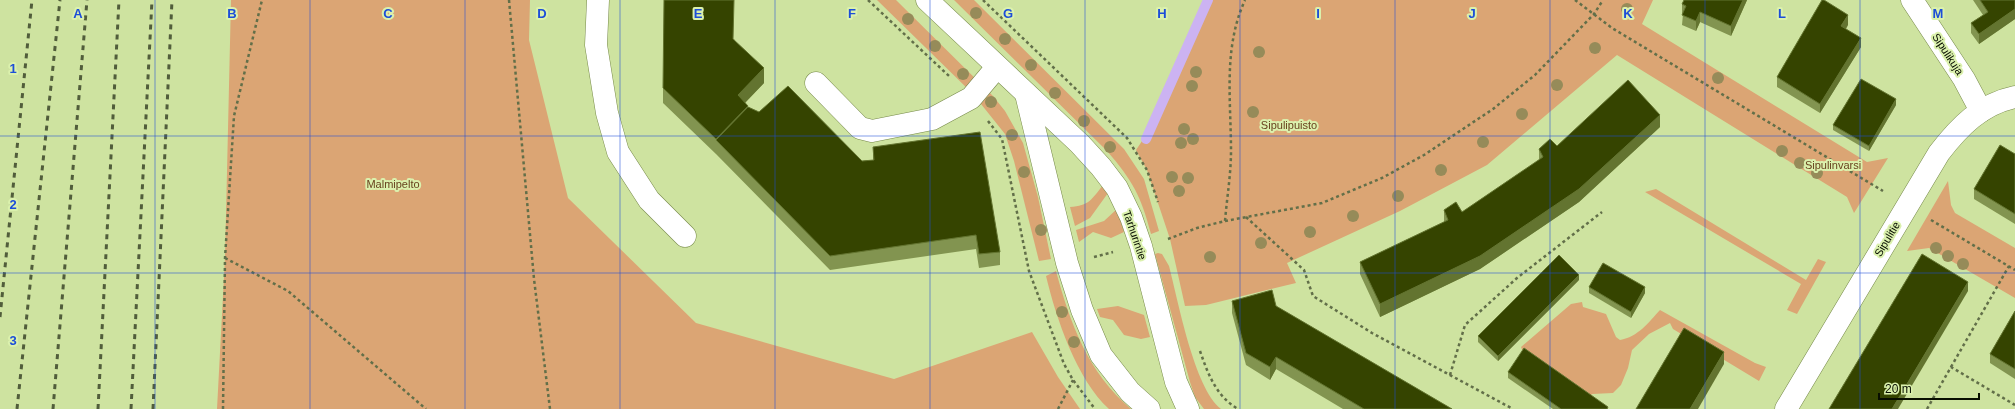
<svg xmlns="http://www.w3.org/2000/svg" width="2015" height="409" font-family="Arial,sans-serif">
<rect width="100%" height="100%" fill="#cee3a0"/>
<g fill="#dba574">
<path d="M231 0H530L529 40 568 198 696 323 894 379 1032 332 1058 377 1080 409H217L225 258Z"/>
<path d="M877 0H896L993 96 1005 111 1023 143 1038 197 1051 259 1039 261 1014 161 1005 134 973 94Z"/>
<path d="M954 0H974L1124 149 1144 179 1159 231 1151 234C1141 196 1133 181 1107 151Z"/>
<path d="M1208 0H1653L1642 24 1867 162 1888 158 1854 213 1847 197 1617 55 1487 165 1400 211 1287 263 1296 283 1206 305 1185 306 1170 239 1147 170 1136 150 1150 129Z"/>
<path d="M1948 181 1951 205 1955 213 2015 248V298L1929 248 1907 251Z"/>
<path d="M1103 185 1108 193 1090 218 1075 226 1070 207C1089 206 1092 199 1103 185Z"/>
<path d="M1656 189 1806 280 1818 259 1826 262 1797 314 1787 310 1801 284 1645 192Z"/>
<path d="M1117 209 1124 232 1111 238 1093 232 1079 242 1076 230 1104 221Z"/>
<path d="M1158 253 1162 254 1169 266C1178 300 1194 388 1221 409H1204L1195 397 1190 382 1155 254Z"/>
<path d="M1056 271C1070 323 1088 373 1131 409H1109C1077 380 1056 318 1046 276Z"/>
<path d="M1582 302 1583 307 1606 314 1616 337 1620 340C1638 337 1649 322 1660 310L1755 363 1766 367 1759 381 1673 329 1670 323 1649 334 1632 350 1628 368 1621 385 1613 393 1592 394 1588 399 1524 354 1521 347 1571 304Z"/>
<path d="M1118 306 1144 315 1150 337 1141 339 1124 335 1113 320 1100 317 1097 309Z"/>
</g>
<g fill="none" stroke-linecap="round" stroke-linejoin="round">
<path stroke="#ccb3f2" stroke-width="10" d="M1146 139 1208 0"/>
<defs>
<g id="minor">
<path d="M598 0 596 45 607 113 618 152 649 200 685 236"/>
<path d="M927 0 1080 144 1101 167 1117 188 1131 217 1141 246 1176 382 1188 409"/>
<path d="M1912 0 1964 79 1981 111"/>
<path d="M816 83 860 128 872 131 932 119 971 98 997 67"/>
<path d="M1026 94 1067 263 1082 310 1101 355 1130 392 1149 409"/>
<path d="M1786 409 1939 153C1959 127 1981 104 2015 97"/>
</g>
</defs>
<use href="#minor" stroke="#768949" stroke-width="23"/>
<g stroke="#626f49" stroke-width="2.5" stroke-dasharray="3 3" stroke-linecap="butt">
<path d="M509 0 534 279 550 409"/>
<path d="M868 0 949 76"/>
<path d="M983 0 1127 138 1147 170 1158 202"/>
<path d="M1575 0 1612 28 1883 191"/>
<path d="M988 121 1002 139 1029 271 1064 364 1073 380 1095 409"/>
<path d="M1246 217 1304 270 1313 296 1372 333 1513 409"/>
<path d="M1931 220 2015 270"/>
<path d="M1225 221 1322 203 1382 178 1424 155 1493 109 1535 75 1594 14 1603 0"/>
<path d="M1168 239 1197 228 1225 221C1227 197 1231 174 1231 151 1231 100 1223 48 1245 0"/>
<path d="M1094 257 1113 252"/>
<path d="M225 258 288 291 426 409"/>
<path d="M1200 351C1208 374 1216 396 1238 409"/>
<path d="M1951 367 2009 266"/>
<path d="M1450 375 1465 325 1517 278 1602 212"/>
<path d="M223 409 225 258 234 116 262 0"/>
<path d="M1058 409 1073 380"/>
<path d="M1927 409 1951 367 2015 405"/>
</g>
<use href="#minor" stroke="#fff" stroke-width="22"/>
<g stroke="#515d3b" stroke-width="3" stroke-dasharray="5 5" stroke-linecap="butt">
<path d="M0 317 32 0"/>
<path d="M17 409 60 0"/>
<path d="M53 409 87 0"/>
<path d="M98 409 119 0"/>
<path d="M131 409 152 0"/>
<path d="M153 409 172 0"/>
</g>
</g>
<g fill="#968b59">
<circle cx="1627" cy="9" r="6"/>
<circle cx="976" cy="13" r="6"/>
<circle cx="908" cy="19" r="6"/>
<circle cx="1005" cy="39" r="6"/>
<circle cx="935" cy="46" r="6"/>
<circle cx="1595" cy="48" r="6"/>
<circle cx="1259" cy="52" r="6"/>
<circle cx="1031" cy="65" r="6"/>
<circle cx="1196" cy="72" r="6"/>
<circle cx="963" cy="74" r="6"/>
<circle cx="1718" cy="78" r="6"/>
<circle cx="1557" cy="85" r="6"/>
<circle cx="1192" cy="86" r="6"/>
<circle cx="1055" cy="93" r="6"/>
<circle cx="991" cy="102" r="6"/>
<circle cx="1253" cy="112" r="6"/>
<circle cx="1522" cy="114" r="6"/>
<circle cx="1084" cy="121" r="6"/>
<circle cx="1184" cy="129" r="6"/>
<circle cx="1012" cy="135" r="6"/>
<circle cx="1193" cy="139" r="6"/>
<circle cx="1483" cy="142" r="6"/>
<circle cx="1181" cy="143" r="6"/>
<circle cx="1110" cy="147" r="6"/>
<circle cx="1782" cy="151" r="6"/>
<circle cx="1800" cy="163" r="6"/>
<circle cx="1441" cy="170" r="6"/>
<circle cx="1024" cy="172" r="6"/>
<circle cx="1817" cy="173" r="6"/>
<circle cx="1172" cy="177" r="6"/>
<circle cx="1188" cy="178" r="6"/>
<circle cx="1179" cy="191" r="6"/>
<circle cx="1398" cy="196" r="6"/>
<circle cx="1353" cy="216" r="6"/>
<circle cx="1041" cy="230" r="6"/>
<circle cx="1310" cy="232" r="6"/>
<circle cx="1261" cy="243" r="6"/>
<circle cx="1936" cy="248" r="6"/>
<circle cx="1948" cy="256" r="6"/>
<circle cx="1210" cy="257" r="6"/>
<circle cx="1963" cy="264" r="6"/>
<circle cx="1062" cy="312" r="6"/>
<circle cx="1074" cy="342" r="6"/>
</g>
<g fill="#829450">
<path d="M1747 0 1731 36 1700 22 1696 31 1682 25 1683 14 1682 13V4Z"/>
<path d="M1973 0H2015V19L1979 44 1971 33V23L1983 15Z"/>
<path d="M1848 25 1846 29 1861 47 1820 113 1777 87V77Z"/>
<path d="M734 39 764 83 745 103 748 107 862 161 873 160V147L1000 252V265L979 268 976 249 830 270 716 154 663 103V88Z"/>
<path d="M1896 105 1869 151 1833 130V125Z"/>
<path d="M1660 127 1579 202 1480 269 1380 317 1360 274V262L1444 222V210L1462 212 1539 160V149Z"/>
<path d="M2015 154V224L1974 199V189Z"/>
<path d="M1579 280 1498 361 1478 342V336Z"/>
<path d="M1589 287 1645 293 1631 318 1589 293Z"/>
<path d="M1232 301 1276 306 1452 409H1343L1276 369 1270 380 1246 365 1232 313Z"/>
<path d="M2015 311V379L1990 363V354Z"/>
<path d="M1508 372 1608 409H1553L1508 378Z"/>
</g>
<g fill="#637430">
<path d="M1743 0H1747L1731 36V26Z"/>
<path d="M2015 9V19L1979 44V34Z"/>
<path d="M1700 12V22L1696 31V21Z"/>
<path d="M1848 15V25L1841 36V26Z"/>
<path d="M1861 38V47L1820 113V104Z"/>
<path d="M764 68V83L738 110V95Z"/>
<path d="M1896 99V105L1869 151V146Z"/>
<path d="M1660 115V127L1579 202 1480 269 1380 317V304Z"/>
<path d="M1579 275V280L1498 361V356Z"/>
<path d="M1968 282V291L1898 409H1892Z"/>
<path d="M1645 287V293L1631 318V312Z"/>
<path d="M1724 352V364L1698 409H1690Z"/>
<path d="M1276 357V369L1270 380V367Z"/>
</g>
<g fill="#354400" stroke="#637430">
<path d="M664 0H734L733 39 764 68 738 95 748 106 716 139 663 88Z"/>
<path d="M1684 0H1743L1731 26 1700 12 1696 21 1682 15 1686 6 1682 4Z"/>
<path d="M1822 0H1824L1848 15 1841 26 1861 38 1820 104 1777 77Z"/>
<path d="M1980 0H2015V9L1979 34 1971 23 1988 12Z"/>
<path d="M1861 79 1896 99 1869 146 1833 125Z"/>
<path d="M1628 80 1660 115 1579 189 1480 256 1380 304 1360 262 1448 220 1444 210 1456 202 1462 212 1543 157 1539 149 1550 139 1557 146Z"/>
<path d="M788 86 862 161 874 160 873 147 980 132 1000 252 979 254 976 235 830 256 716 140 748 107 759 112Z"/>
<path d="M2000 145 2015 154V214L1974 189Z"/>
<path d="M1922 254 1968 282 1892 409H1829Z"/>
<path d="M1559 255 1579 275 1498 356 1478 336Z"/>
<path d="M1603 263 1645 287 1631 312 1589 287Z"/>
<path d="M1272 290 1276 306 1452 409H1364L1276 357 1270 367 1246 353 1232 301Z"/>
<path d="M2015 311V369L1990 354Z"/>
<path d="M1684 328 1724 352 1690 409H1636Z"/>
<path d="M1524 348 1608 407 1607 409H1561L1508 372Z"/>
</g>
<path fill="none" stroke="#1d4ed8" stroke-width="1" stroke-opacity="0.55" d="M155 0V409M310 0V409M465 0V409M620 0V409M775 0V409M930 0V409M1085 0V409M1240 0V409M1395 0V409M1550 0V409M1705 0V409M1860 0V409M0 136H2015M0 273H2015"/>
<g text-anchor="middle" dominant-baseline="central" stroke-width="4" stroke-linejoin="round" paint-order="stroke">
<g font-size="11" fill="#080e00" stroke="#dbf1ad">
<text transform="translate(1948 54) rotate(57)">Sipulikuja</text>
<text transform="translate(1135 235) rotate(71)">Tarhurintie</text>
<text transform="translate(1887 239) rotate(-59)">Sipulitie</text>
</g>
<g font-size="11" fill="#69431f" stroke="#dbf1ad">
<text x="1289" y="125">Sipulipuisto</text>
<text x="1833" y="165">Sipulinvarsi</text>
<text x="393" y="184">Malmipelto</text>
</g>
</g>
<g font-size="13" text-anchor="middle" font-weight="bold" fill="#1d4ed8" stroke="#dbf1ad" stroke-width="4" stroke-linejoin="round" paint-order="stroke">
<text x="78" y="18">A</text>
<text x="232" y="18">B</text>
<text x="388" y="18">C</text>
<text x="542" y="18">D</text>
<text x="698" y="18">E</text>
<text x="852" y="18">F</text>
<text x="1008" y="18">G</text>
<text x="1162" y="18">H</text>
<text x="1318" y="18">I</text>
<text x="1472" y="18">J</text>
<text x="1628" y="18">K</text>
<text x="1782" y="18">L</text>
<text x="1938" y="18">M</text>
<text x="13" y="73">1</text>
<text x="13" y="209">2</text>
<text x="13" y="345">3</text>
</g>
<path d="M1879 393v6h100v-6" fill="none" stroke="#080e00" stroke-width="2"/>
<text x="1885" y="393" font-size="12" fill="#080e00" stroke="#dbf1ad" stroke-width="3" paint-order="stroke">20 m</text>
</svg>
